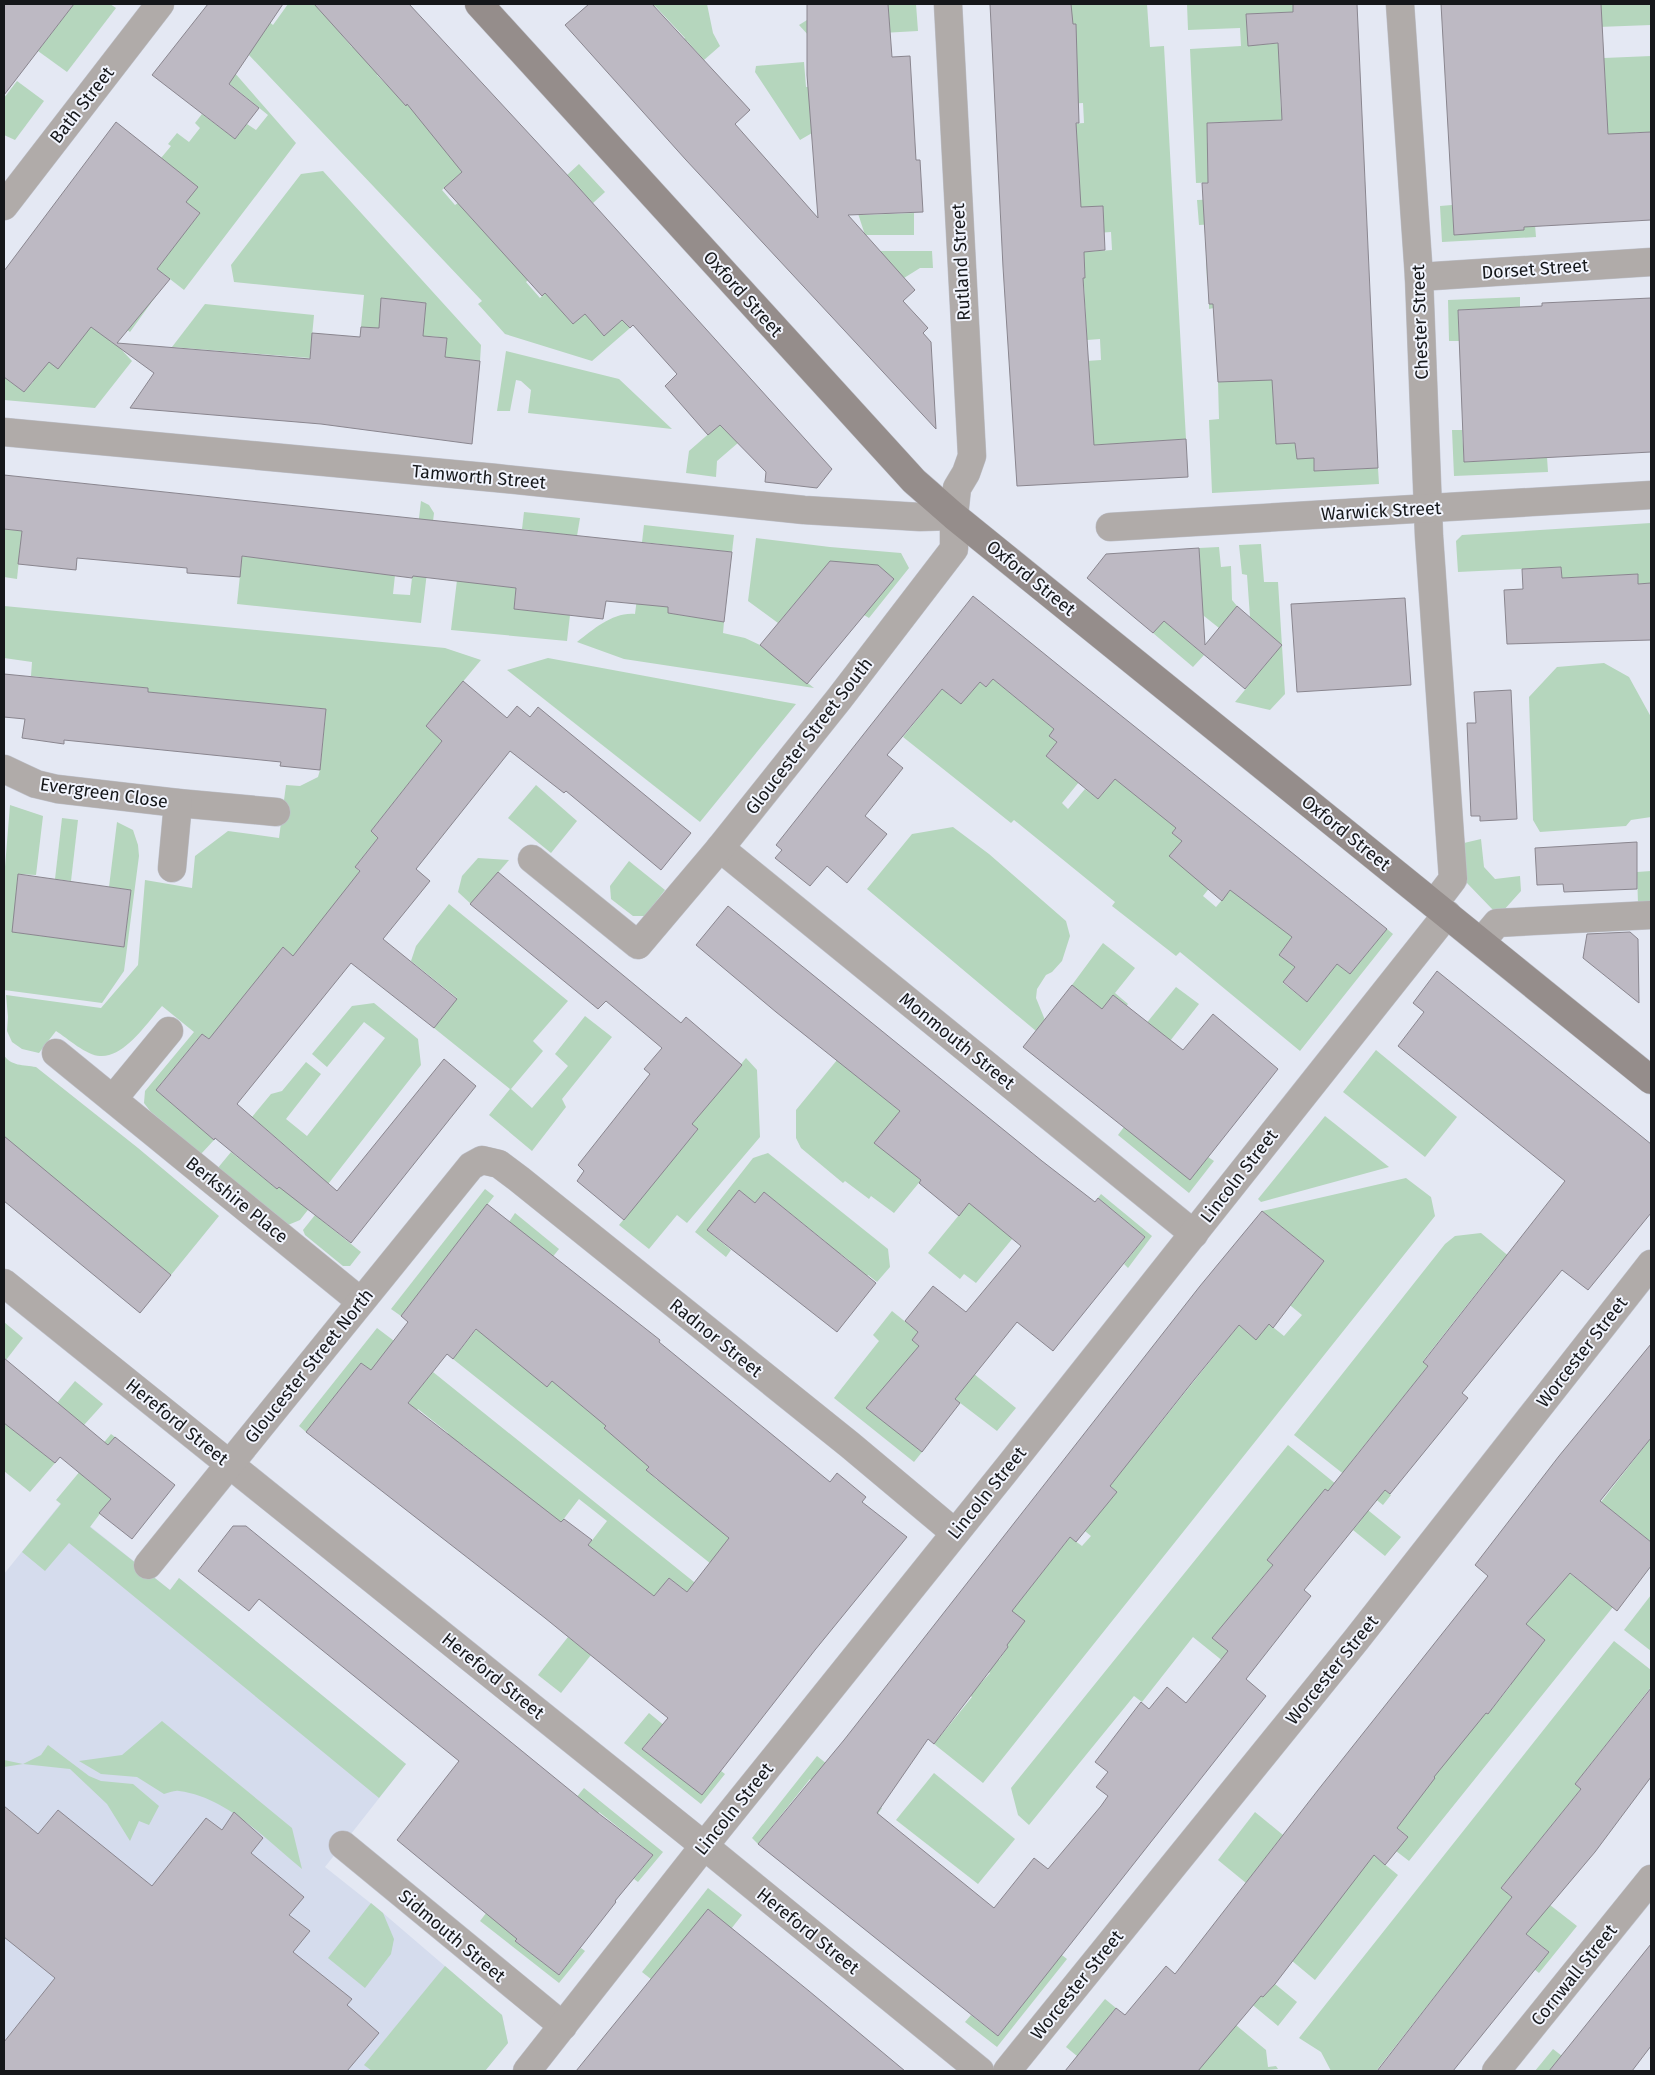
<svg xmlns="http://www.w3.org/2000/svg" width="1655" height="2075" font-family="'Fira Sans',sans-serif">
<rect width="100%" height="100%" fill="#e4e8f3"/>
<path fill="#d5dced" d="M61 1503 170 1590 179 1578 406 1764 325 1867 383 1913 502 2015 508 2043 485 2071H4V1574Z"/>
<g fill="#b5d6bd" fill-rule="evenodd">
<path d="M74 4H110L116 8 67 72 38 51Z"/>
<path d="M288 4H324L337 18 355 20 341 34 352 47 367 33 392 62 377 75 388 86 402 73 406 105 421 92 473 162 442 190 455 205 458 203 475 221 559 252 526 282 540 298 616 229 619 233 560 286 565 315 573 324 586 313 622 320 630 328 592 361 505 334 478 304 482 301 249 55 262 16 273 25Z"/>
<path d="M635 4H707L713 33 720 46 704 60 687 41 672 54 670 51 685 38 655 6 640 19 630 8Z"/>
<path d="M888 4H916L918 31 810 37 799 25 807 20 889 23Z"/>
<path d="M1071 4H1147L1150 47 1164 46 1186 439 1081 446 1091 401 1090 384 1010 390V380L1073 376 1072 362 1101 360 1100 339 1087 340 1084 286 1065 287V279L1085 278 1084 252 1112 250 1111 232 1082 234 1104 226 1103 206 1060 208 1055 125 1084 123 1083 103 1047 105 1050 26 1049 10 1071 8Z"/>
<path d="M1187 4H1293V12L1246 14 1249 45 1303 42 1280 94 1281 110 1305 109 1306 118 1275 120 1271 221 1199 225 1197 200 1224 199V182L1196 183 1190 49 1241 46 1240 28 1188 30ZM1244 121 1245 140 1207 143V123Z"/>
<path d="M1580 4H1651V25L1598 27 1581 10Z"/>
<path d="M1651 56V132H1635L1637 164 1608 142 1604 58Z"/>
<path d="M804 62 806 87 829 85 812 133 800 140 755 72 756 66Z"/>
<path d="M234 72 296 143 184 290 143 258 130 275 156 296 130 332 105 313 93 328 119 347 132 361 95 408 4 400V377L24 392 33 382 61 196 65 190 110 224 189 227 200 213 186 202 197 187 161 158 171 146 168 144 177 133 189 142 200 128 195 123 202 114 235 139 247 124 256 130 268 115 226 81Z"/>
<path d="M17 81 44 101 15 140 4 135V98Z"/>
<path d="M579 164 605 192 593 203 570 179 527 212Z"/>
<path d="M323 171 481 345 480 361 463 359 461 378 443 376 447 338 430 336 429 342 412 341 408 378 384 375 388 337 372 336 373 328 361 327 364 295 234 282 231 265 301 174ZM381 298 426 303 423 335 379 332Z"/>
<path d="M862 188 863 215 914 213V235H865L850 189Z"/>
<path d="M1533 200 1536 237 1442 242 1440 206 1452 205 1454 235 1523 230 1522 201Z"/>
<path d="M1284 250 1275 427 1276 444 1295 443 1297 458H1314V471L1378 468 1379 484 1212 493 1209 420 1219 419 1218 382 1256 380V361L1217 363 1214 308 1209 309V304L1253 302 1251 278 1207 280 1206 254Z"/>
<path d="M876 251H932L933 268H920L904 278Z"/>
<path d="M1520 297V307L1458 310 1459 341H1449L1448 300Z"/>
<path d="M205 304 314 315 310 358 172 347Z"/>
<path d="M506 351 619 379 672 429 528 413 531 390 521 381 516 380 510 411H497Z"/>
<path d="M721 423 739 442 717 461 716 477 686 473 689 451Z"/>
<path d="M1452 430H1462L1464 462 1528 459 1546 442 1548 472 1454 476Z"/>
<path d="M421 501 429 505 434 513 421 623 237 604 242 556 395 575 393 594 410 595Z"/>
<path d="M524 512 580 518 577 536 522 529Z"/>
<path d="M1651 523V583L1638 584 1637 574 1562 578 1561 567 1458 572 1456 541 1462 535Z"/>
<path d="M644 525 734 535 732 552 642 542Z"/>
<path d="M4 529 22 531 17 579 4 577Z"/>
<path d="M756 538 830 547 901 553 909 568 869 618 864 615 830 562 778 623 748 601Z"/>
<path d="M1261 544 1264 582H1278L1285 694 1270 710 1235 702 1271 658 1267 632 1250 617 1247 575 1242 574 1239 545Z"/>
<path d="M1219 547 1221 567 1231 566 1232 600 1237 606 1219 628 1194 608 1202 599 1199 548Z"/>
<path d="M457 580 516 588 514 609 570 615 567 641 451 630Z"/>
<path d="M638 590 669 593 668 613 724 622 723 633 745 638 760 645 814 688 624 659 577 642C594 629 613 612 635 614Z"/>
<path d="M4 606 445 648 481 660 426 726 442 741 371 831 378 838 355 867 360 872 314 974 283 947 210 1039 202 1034 156 1090 214 1140 201 1154 150 1111 144 1103 145 1091 194 1032 162 1006C147 1023 124 1058 100 1056 87 1056 67 1038 56 1031L39 1053 22 1049 12 1042 7 1031 8 1017 6 995 101 1008 138 965 145 880 192 888 195 856 228 831 279 838 286 785 300 786 318 777 320 770 326 709 172 694 146 715 148 688 31 676 32 662 4 658Z"/>
<path d="M1164 620 1204 655 1193 667 1153 633Z"/>
<path d="M548 658 796 704 700 822 507 670Z"/>
<path d="M1604 663 1629 677 1651 717V817L1631 820 1626 826 1540 832 1533 820 1529 697 1557 667Z"/>
<path d="M993 679 1054 729 1057 742 1046 756 1079 782 1062 803 1068 809 1085 789 1098 799 1115 779 1177 827 1172 833 1222 872 1203 896 1216 907 1243 875 1303 923 1279 955 1295 967 1283 983 1307 1002 1337 964 1350 974 1387 929 1393 934 1300 1051 1180 952 1176 956 1112 906 1115 902 1014 820 1011 823 903 737 942 689 961 704 980 682 986 687Z"/>
<path d="M536 785 577 821 551 853 508 818Z"/>
<path d="M10 805 43 816 36 875 18 874 13 932 124 947 131 890 109 887 117 822 133 830 138 845 139 856 124 971 102 1003 4 990V879Z"/>
<path d="M62 818 78 820 71 881 55 879Z"/>
<path d="M953 827 989 854 1066 921 1070 936 1062 961 1052 972 1046 975 1037 989 1036 998 1045 1020 1036 1031 867 889 912 834Z"/>
<path d="M1481 839 1484 867 1495 879 1520 876 1521 891 1503 911H1494L1467 883 1464 843Z"/>
<path d="M478 858 509 860 471 904 458 892 462 876Z"/>
<path d="M629 861 665 890 645 916H633L611 899 610 886Z"/>
<path d="M1651 871V902L1638 903 1637 872Z"/>
<path d="M449 904 568 1001 533 1041 543 1051 511 1089 532 1108 568 1066 555 1054 585 1016 612 1037 562 1099 566 1107 532 1151 489 1115 510 1089 434 1028 457 998 411 961 416 946Z"/>
<path d="M1103 943 1135 968 1115 993 1128 1004 1105 1034 1108 1014 1072 985Z"/>
<path d="M1176 987 1199 1004 1148 1069 1136 1036Z"/>
<path d="M374 1003 418 1039 421 1065 300 1220 288 1225 217 1169 231 1152 277 1189 301 1159 252 1117 271 1094 282 1091 306 1062 321 1074 286 1119 307 1136 385 1038 364 1022 327 1067 312 1054 352 1006Z"/>
<path d="M1376 1050 1457 1117 1425 1157 1343 1092Z"/>
<path d="M4 1055C10 1066 24 1065 36 1067L138 1148 219 1216 171 1275 9 1142 4 1149Z"/>
<path d="M746 1058 757 1070 760 1137 687 1223 677 1215 649 1249 619 1225 698 1129 692 1124Z"/>
<path d="M837 1060 900 1111 875 1144 893 1157 941 1156 894 1213 871 1196 869 1199 845 1181 843 1183 801 1148 796 1138V1110Z"/>
<path d="M1142 1103 1190 1180 1208 1157 1214 1161 1189 1193 1118 1135Z"/>
<path d="M1325 1116 1389 1167 1261 1202 1258 1199Z"/>
<path d="M768 1153 888 1249 890 1267 877 1282 868 1275 859 1286 842 1272 850 1261 841 1254 833 1265 826 1242 764 1192 755 1203 739 1190 708 1231 731 1250 726 1257 695 1232 753 1158Z"/>
<path d="M1406 1178 1431 1197 1435 1216 983 1783 934 1744 972 1697 959 1686 968 1674 981 1683 990 1673 977 1662 986 1651 999 1660 1008 1647 993 1635 1070 1537 1082 1546 1091 1536 1075 1523 1117 1492 1107 1483 1142 1438 1146 1441 1239 1325 1256 1339 1269 1324 1284 1336 1302 1315 1270 1289 1313 1275 1324 1261 1262 1211Z"/>
<path d="M485 1189 494 1196 401 1316 391 1309Z"/>
<path d="M977 1193 1030 1217 976 1283 964 1274 960 1279 928 1253Z"/>
<path d="M1101 1194 1152 1236 1128 1268 1124 1264 1145 1237 1098 1198Z"/>
<path d="M515 1213 559 1249 535 1279 509 1222Z"/>
<path d="M315 1215 361 1252 350 1266H343L305 1235 303 1230Z"/>
<path d="M1481 1233 1547 1288 1500 1263 1423 1361 1428 1366 1350 1463 1391 1495 1383 1505 1294 1435 1445 1244 1455 1236Z"/>
<path d="M495 1306 578 1348 575 1400 588 1411 633 1394 605 1429 616 1438 664 1447 647 1470 657 1480 749 1485 730 1579 453 1359Z"/>
<path d="M892 1311 918 1332 912 1340 923 1349 895 1374 867 1408 922 1452 914 1462 834 1398 879 1341 873 1335Z"/>
<path d="M4 1322 23 1338 6 1360 4 1358Z"/>
<path d="M377 1328 410 1353 371 1370 361 1363 306 1432 299 1426Z"/>
<path d="M433 1372 699 1586 680 1610 682 1588 669 1578 637 1617 573 1565 607 1521 579 1499 546 1542 501 1476 463 1445 448 1464 433 1452 448 1433 418 1409 404 1428 394 1420Z"/>
<path d="M974 1374 1016 1408 997 1431 955 1399Z"/>
<path d="M75 1381 103 1404 84 1425 57 1403Z"/>
<path d="M4 1423 55 1463 30 1492 4 1471Z"/>
<path d="M111 1434 115 1437 83 1476 111 1499 90 1527 170 1590 179 1578 406 1764 379 1798 69 1543 45 1571 22 1552 61 1504 56 1500Z"/>
<path d="M1651 1438V1542L1601 1502Z"/>
<path d="M1288 1445 1401 1537 1385 1556 1353 1530 1362 1519 1267 1560 1273 1565 1213 1638 1236 1657 1229 1666 1193 1637 1142 1702 1134 1696 1029 1825 1018 1815 1011 1788Z"/>
<path d="M1568 1572 1613 1607 1409 1861 1396 1851 1407 1836 1380 1813 1469 1699 1488 1714 1511 1685 1491 1668 1524 1666 1545 1640 1526 1624Z"/>
<path d="M1651 1595V1651L1624 1630Z"/>
<path d="M568 1637 591 1655 561 1693 538 1675Z"/>
<path d="M1614 1641 1651 1670V1687L1575 1784 1581 1789 1501 1888 1538 1919 1550 1905 1577 1926 1539 1973 1534 1969 1548 1951 1500 1913 1376 2071H1331L1321 2052 1299 2038Z"/>
<path d="M649 1713 677 1736 669 1746 654 1734 642 1749 702 1794 721 1771 725 1774 701 1804 624 1743Z"/>
<path d="M162 1721 292 1828 302 1869C266 1840 227 1797 179 1791 174 1790 169 1793 164 1794L137 1777 101 1774 79 1761 122 1755Z"/>
<path d="M48 1745 89 1776 101 1781 133 1784 159 1806 149 1825 139 1821 130 1841 107 1804 70 1769 23 1764 4 1767V1760L23 1764 41 1755Z"/>
<path d="M817 1756 882 1808 877 1815 825 1792 810 1779 758 1844 752 1838Z"/>
<path d="M934 1773 1015 1839 978 1884 896 1820Z"/>
<path d="M584 1788 663 1852 638 1882 634 1879 653 1855 599 1812 589 1824 559 1819Z"/>
<path d="M1255 1812 1283 1835 1246 1883 1218 1860Z"/>
<path d="M1356 1841 1398 1875 1315 1980 1273 1945 1300 1950 1322 1923Z"/>
<path d="M523 1865 528 1924 515 1941 559 1975 581 1948 585 1951 559 1983 480 1921Z"/>
<path d="M708 1888 742 1915 676 1999 642 1972Z"/>
<path d="M371 1903 383 1913 394 1939 391 1954 365 1988 328 1958Z"/>
<path d="M1035 1934 1067 1959 997 2047 965 2022 971 2015 998 2036 1035 1989 1024 1980Z"/>
<path d="M445 1966 502 2015 508 2043 485 2071H372L364 2065Z"/>
<path d="M1244 1983 1263 1997 1275 1984 1297 2002 1278 2026 1237 1992Z"/>
<path d="M1105 1999 1116 2008 1077 2056 1066 2047Z"/>
<path d="M1213 2006 1266 2050 1268 2067 1276 2066 1278 2069 1257 2071H1193L1181 2061 1173 2071H1139L1161 2044Z"/>
<path d="M1553 2049 1562 2056 1549 2071H1535Z"/>
</g>
<g fill="#bdb9c3" stroke="#8a868f" fill-rule="evenodd">
<path d="M4 4H74L4 95Z"/>
<path d="M208 4H283L229 84 259 108 235 139 152 75Z"/>
<path d="M314 4H409L570 178 832 469 817 488 765 482 766 472 720 425 708 435 665 386 677 374 633 325 630 328 622 320 604 336 585 314 573 324 545 293 542 296 444 188 462 172 407 104 406 106 388 86Z"/>
<path d="M589 4H652L750 110 735 124 818 218 807 75V4H888L892 57 910 56 916 160H920L923 212 848 215 915 290 903 301 928 328 923 333 931 342 936 429 686 160 565 25Z"/>
<path d="M990 4H1071L1073 24H1076L1079 123H1076L1081 207 1103 206 1105 250 1084 252 1085 278H1083L1094 445 1186 439 1188 477 1017 486 1003 267Z"/>
<path d="M1293 4H1357L1378 468 1314 471V458L1297 459 1295 443 1276 444 1272 380 1218 382 1213 304H1209L1202 183H1208L1207 123 1282 120 1278 43 1248 46 1246 14 1293 12Z"/>
<path d="M1441 4H1601L1608 134 1651 132V220L1524 227V230L1454 235Z"/>
<path d="M116 122 198 187 186 202 200 213 157 269 170 279 117 343 310 359 312 333 360 337 361 327 379 328 381 298 426 303 423 336 447 338 445 357 480 361 472 444 321 424 130 408 154 373 91 327 58 369 49 362 24 392 4 377V271Z"/>
<path d="M1651 298V452L1464 462 1458 310 1542 306V303Z"/>
<path d="M4 475 732 552 724 622 668 613V607L606 601 603 619 514 609 516 588 413 576 412 578 242 556 240 577 187 573V568L77 558 76 570 18 564 22 531 4 529Z"/>
<path d="M1199 548 1205 645 1237 606 1282 645 1245 689 1164 621 1153 633 1087 578 1106 554Z"/>
<path d="M830 561 878 565 894 579 807 684 760 645Z"/>
<path d="M1561 567 1562 578 1638 574V584L1651 583V640L1507 644 1504 590 1523 589 1522 569Z"/>
<path d="M973 596 1068 673 1387 929 1350 974 1337 964 1307 1002 1283 982 1295 967 1279 955 1292 937 1230 890 1222 901 1169 856 1182 841 1172 833 1176 828 1115 779 1098 799 1046 756 1057 742 1049 736 1054 729 993 679 986 687 980 682 961 704 942 689 887 755 903 768 865 816 887 834 847 883 827 866 810 886 775 858 782 850 776 845Z"/>
<path d="M1405 598 1411 685 1297 692 1291 604Z"/>
<path d="M4 674 148 688V692L326 709 320 770 280 766 281 762 64 740V744L22 738 25 719 4 717Z"/>
<path d="M463 681 507 718 517 706 530 717 538 707 691 833 661 870 566 791 564 793 510 751 416 869 430 881 383 939 457 999 434 1028 351 963 237 1104 337 1191 444 1059 476 1086 351 1243 279 1187 277 1189 215 1138 214 1140 156 1090 202 1034 209 1039 283 947 293 956 360 871 355 867 378 838 371 831 442 741 426 726Z"/>
<path d="M1511 690 1517 819 1480 821V816H1471L1467 723H1476L1474 692Z"/>
<path d="M1637 842V889L1564 892 1563 884 1537 885 1535 848Z"/>
<path d="M498 872 681 1023 686 1017 742 1065 692 1124 698 1129 624 1220 577 1181 584 1171 578 1165 650 1074 644 1069 662 1048 606 1001 598 1009 470 904Z"/>
<path d="M18 874 131 890 124 947 12 932Z"/>
<path d="M728 906 1042 1161 1095 1202 1098 1198 1145 1237 1053 1351 1017 1322 955 1399 960 1403 922 1452 866 1408 919 1346 912 1340 918 1332 905 1321 933 1286 966 1312 1021 1246 969 1203 959 1216 919 1183 921 1180 874 1143 900 1111 776 1012 696 945Z"/>
<path d="M1630 932 1638 939 1639 1003 1583 958 1587 934Z"/>
<path d="M1437 971 1651 1144V1213L1588 1290 1562 1270 1462 1393 1468 1398 1438 1435 1390 1494 1385 1490 1325 1564 1304 1590 1311 1596 1246 1679 1266 1696 998 2036 758 1844 844 1740 1200 1286 1262 1211 1324 1261 1273 1328 1269 1324 1256 1340 1239 1325 1194 1380 1110 1486 1117 1492 1076 1542 1070 1537 1012 1611 1025 1621 1007 1645 1008 1647 934 1744 928 1739 877 1813 994 1908 1034 1858 1048 1869 1101 1806 1108 1796 1096 1787 1108 1772 1095 1762 1141 1702 1149 1709 1167 1687 1186 1703 1228 1651 1212 1638 1273 1565 1267 1560 1325 1489 1328 1491 1428 1366 1423 1362 1565 1181 1398 1046 1424 1012 1413 1003Z"/>
<path d="M1072 985 1102 1009 1113 995 1183 1050 1213 1014 1278 1069 1190 1180 1023 1047Z"/>
<path d="M4 1136 171 1275 140 1313 4 1201Z"/>
<path d="M739 1190 755 1203 764 1192 876 1283 837 1332 707 1230Z"/>
<path d="M487 1204 660 1340 659 1342 830 1482 837 1473 866 1497 862 1502 907 1537 815 1650 702 1795 642 1749 668 1718 545 1618 306 1432 361 1363 371 1370 408 1322 401 1316ZM476 1329 547 1387 552 1381 606 1426 604 1428 649 1467 646 1470 729 1538 687 1592 669 1578 654 1596 588 1545 592 1540 564 1519 561 1522 408 1403 447 1354 453 1359Z"/>
<path d="M1651 1344V1438L1600 1501 1651 1542V1566L1617 1611 1570 1573 1526 1624 1545 1640 1488 1714 1486 1713 1434 1777 1435 1778 1397 1828 1408 1837 1385 1865 1374 1855 1275 1984 1263 1997 1261 1996 1198 2071H1065L1116 2008 1125 2015 1166 1966 1175 1974 1318 1790 1488 1576 1475 1565 1559 1456Z"/>
<path d="M4 1358 108 1445 115 1437 175 1485 132 1539 99 1513 111 1499 60 1457 55 1463 4 1423Z"/>
<path d="M233 1526H246L598 1813 653 1855 615 1901 616 1902 559 1975 515 1941 517 1939 397 1840 459 1761 259 1599 249 1611 198 1571Z"/>
<path d="M1651 1688V1777L1595 1852 1526 1934 1549 1952 1453 2071H1377L1512 1897 1501 1888 1581 1789 1575 1784Z"/>
<path d="M4 1806 38 1834 58 1810 152 1886 206 1818 222 1830 234 1812 263 1838 251 1853 304 1897 289 1915 310 1931 293 1952 352 1999 347 2005 379 2033 347 2071H4V2042L55 1978 4 1937Z"/>
<path d="M708 1909 809 1991 905 2071H576Z"/>
<path d="M1651 1944V2046L1632 2071H1549Z"/>
</g>
<g fill="none" stroke-linecap="round" stroke-linejoin="round">
<defs>
<g id="street">
<path d="M1400 4 1419 277 1429 536 1453 879 1434 904"/>
<path d="M4 206 160 4"/>
<path d="M1419 277 1651 262"/>
<path d="M4 432 496 478 804 510 920 517 954 516"/>
<path d="M1110 527 1651 495"/>
<path d="M4 769 36 784 57 789 178 803 276 812"/>
<path d="M720 848 1194 1234"/>
<path d="M532 859 638 945 720 848 839 699 954 549V516L957 488 966 473 972 456 948 4"/>
<path d="M172 868 178 803"/>
<path d="M1481 942 1497 923 1651 915"/>
<path d="M56 1053 360 1301"/>
<path d="M113 1099 169 1031"/>
<path d="M4 1283 692 1836 980 2071"/>
<path d="M148 1565 471 1166 482 1160 499 1164 519 1179 850 1445 955 1533"/>
<path d="M343 1845 563 2026"/>
<path d="M527 2071 704 1846 1010 1465 1447 914"/>
<path d="M1007 2071 1356 1640 1651 1264"/>
<path d="M1496 2071 1651 1879"/>
</g>
<path id="secondary" d="M479 4 914 481 954 516 1651 1080"/>
</defs>
<use href="#street" stroke="#bfc2cc" stroke-width="29"/>
<use href="#secondary" stroke="#bfc2cc" stroke-width="29"/>
<use href="#street" stroke="#b0aba9" stroke-width="28"/>
<use href="#secondary" stroke="#958d8b" stroke-width="28"/>
</g>
<g text-anchor="middle" dominant-baseline="central" stroke-width="4" stroke-linejoin="round" paint-order="stroke">
<g font-size="18" fill="#15171a" stroke="#f2f5fe">
<text transform="translate(82 105) rotate(-52)">Bath Street</text>
<text transform="translate(961 262) rotate(-93)">Rutland Street</text>
<text transform="translate(1535 269) rotate(-4)">Dorset Street</text>
<text transform="translate(743 294) rotate(48)">Oxford Street</text>
<text transform="translate(1420 322) rotate(-92)">Chester Street</text>
<text transform="translate(479 477) rotate(5)">Tamworth Street</text>
<text transform="translate(1381 511) rotate(-3)">Warwick Street</text>
<text transform="translate(1031 578) rotate(39)">Oxford Street</text>
<text transform="translate(809 736) rotate(-52)">Gloucester Street South</text>
<text transform="translate(104 793) rotate(8)">Evergreen Close</text>
<text transform="translate(1346 833) rotate(39)">Oxford Street</text>
<text transform="translate(957 1041) rotate(39)">Monmouth Street</text>
<text transform="translate(1239 1176) rotate(-52)">Lincoln Street</text>
<text transform="translate(237 1200) rotate(39)">Berkshire Place</text>
<text transform="translate(716 1338) rotate(39)">Radnor Street</text>
<text transform="translate(1582 1352) rotate(-52)">Worcester Street</text>
<text transform="translate(309 1366) rotate(-51)">Gloucester Street North</text>
<text transform="translate(177 1422) rotate(39)">Hereford Street</text>
<text transform="translate(987 1493) rotate(-51)">Lincoln Street</text>
<text transform="translate(1332 1670) rotate(-51)">Worcester Street</text>
<text transform="translate(493 1676) rotate(39)">Hereford Street</text>
<text transform="translate(734 1809) rotate(-51)">Lincoln Street</text>
<text transform="translate(808 1931) rotate(39)">Hereford Street</text>
<text transform="translate(452 1936) rotate(40)">Sidmouth Street</text>
<text transform="translate(1574 1975) rotate(-51)">Cornwall Street</text>
<text transform="translate(1077 1985) rotate(-51)">Worcester Street</text>
</g>
</g>
<rect width="1655" height="2075" fill="none" stroke="#15171a" stroke-width="10"/>
</svg>
